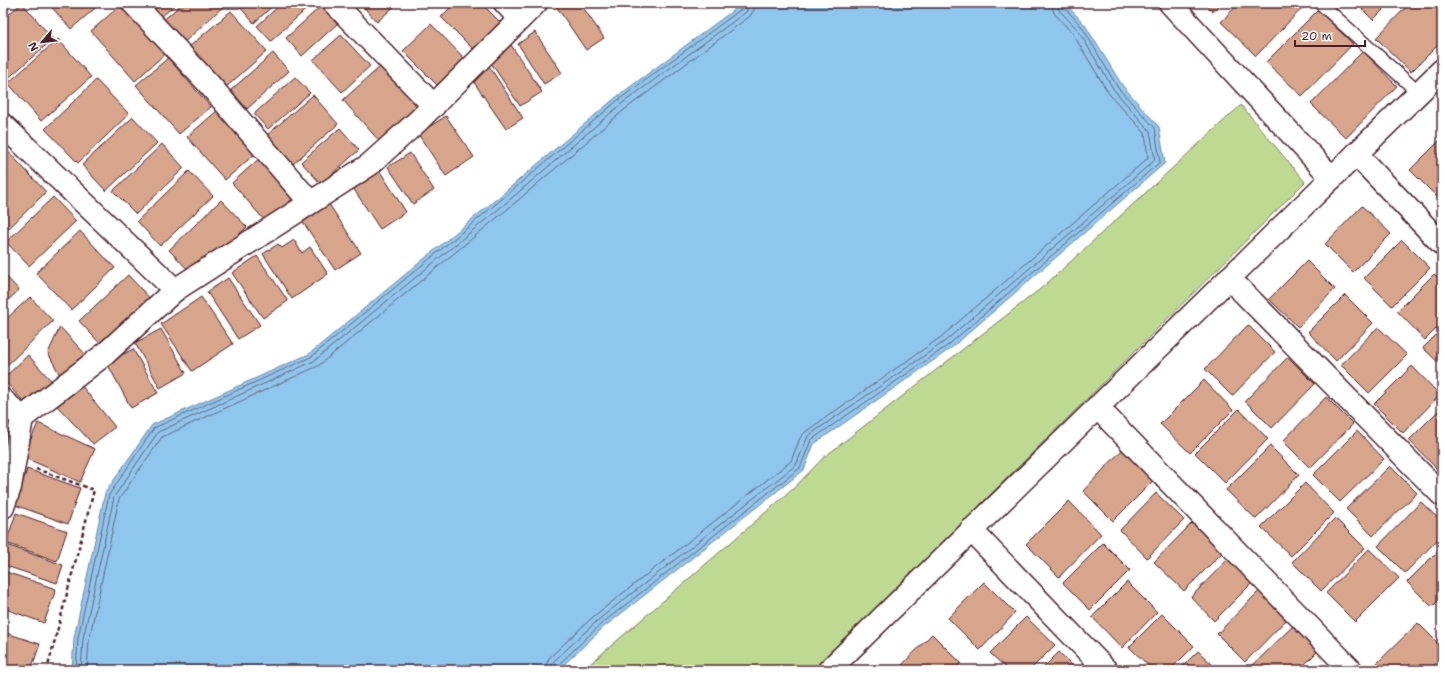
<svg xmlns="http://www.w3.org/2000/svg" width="1445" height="673" font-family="'Shantell Sans',sans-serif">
<rect width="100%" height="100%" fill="#fff"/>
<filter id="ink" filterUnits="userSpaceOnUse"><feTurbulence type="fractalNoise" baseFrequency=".025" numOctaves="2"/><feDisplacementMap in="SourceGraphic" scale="8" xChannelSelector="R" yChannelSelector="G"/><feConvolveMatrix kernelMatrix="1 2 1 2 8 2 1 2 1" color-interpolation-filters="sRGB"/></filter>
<g filter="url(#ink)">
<path fill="#beda92" stroke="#847c5e" d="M1241 105 1305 182 814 670H583L794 488 823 458 1044 286Z"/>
<path fill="#8fc6ed" stroke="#73839f" d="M743 3H1065L1085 25 1122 85 1159 127 1165 163 950 349 814 444 804 470 604 627 558 670H72L74 638 105 493 152 425 309 354 500 196 615 98Z"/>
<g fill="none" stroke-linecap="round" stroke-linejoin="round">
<g stroke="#666279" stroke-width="1">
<path d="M76 670 78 638 109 495 154 428 311 357 502 199 617 101 743 8 745 3"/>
<path d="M81 670 83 639 114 497 158 432 314 361 506 203 620 105 746 12 750 3"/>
<path d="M87 670 89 640 119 499 162 437 318 366 510 207 624 110 750 16 754 10 756 3"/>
<path d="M544 670 549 658 594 616 791 461 800 438 805 432 941 337 1148 158 1145 133 1109 94 1073 34 1054 13 1051 3"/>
<path d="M550 670 553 662 598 620 796 465 808 436 944 342 1155 160 1150 131 1114 90 1078 30 1059 10 1057 3"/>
<path d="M555 670 557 666 601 624 800 468 811 440 947 346 1160 162 1155 128 1118 88 1082 27 1064 7 1063 3"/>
</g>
</g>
<g fill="#d7a58b" stroke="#4a1f2b">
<path d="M22 3 53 39 5 81 3 79V19Z"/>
<path d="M48 3H101L71 29Z"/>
<path d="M123 3 167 52 135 81 91 31Z"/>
<path d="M145 3H177L160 18Z"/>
<path d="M183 3H223L225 5 181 45 161 22Z"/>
<path d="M236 3H276L254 23Z"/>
<path d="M282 3H313L271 41 257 26Z"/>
<path d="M360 3H398L377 22Z"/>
<path d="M455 3H481L503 25 476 52 441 17Z"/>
<path d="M554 3H580L604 38 586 50Z"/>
<path d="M1204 3H1222L1213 12Z"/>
<path d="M1239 3H1307L1256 56 1221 22Z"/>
<path d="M1356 3H1390L1373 20Z"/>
<path d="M1410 3H1438L1442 6V41L1411 72 1376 38Z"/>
<path d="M321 6 337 24 302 56 286 38Z"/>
<path d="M1318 10 1353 44 1302 96 1266 62Z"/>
<path d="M231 11 267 51 225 88 189 47Z"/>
<path d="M431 24 468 62 441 89 403 51Z"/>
<path d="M535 32 562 73 544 84 518 44Z"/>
<path d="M341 35 370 66 342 92 313 60Z"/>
<path d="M58 39 91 77 41 121 8 83Z"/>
<path d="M511 45 542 92 520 106 489 60Z"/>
<path d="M1363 51 1397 86 1346 138 1311 104Z"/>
<path d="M273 53 289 71 247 109 231 90Z"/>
<path d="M168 58 211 107 179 134 136 85Z"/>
<path d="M381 66 418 107 380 142 343 100Z"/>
<path d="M489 66 523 118 506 129 471 78Z"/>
<path d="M295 77 310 93 268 129 254 114Z"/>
<path d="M96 80 129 114 78 163 45 129Z"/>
<path d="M313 95 338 124 293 164 267 135Z"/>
<path d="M218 110 256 153 225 180 187 137Z"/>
<path d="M446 116 474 157 446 176 418 134Z"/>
<path d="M133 117 157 143 106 191 82 165Z"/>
<path d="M340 128 359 150 321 184 301 162Z"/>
<path d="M1442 138V196L1439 199 1410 170Z"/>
<path d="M162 144 184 168 136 214 113 191Z"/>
<path d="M3 146 46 192 3 234Z"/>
<path d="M410 153 434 190 413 204 388 167Z"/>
<path d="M263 155 297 195 266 222 232 183Z"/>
<path d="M379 170 406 212 380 229 353 188Z"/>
<path d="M189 171 213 196 160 246 137 221Z"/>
<path d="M53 197 76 221 29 266 6 242Z"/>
<path d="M221 200 247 227 194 276 169 250Z"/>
<path d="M329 204 361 253 335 270 303 222Z"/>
<path d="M1362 206 1391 234 1353 272 1325 244Z"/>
<path d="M80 231 115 268 71 310 36 273Z"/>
<path d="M294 240 302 253 310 247 328 274 292 299 263 254 278 244 282 248Z"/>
<path d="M1402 240 1430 268 1392 306 1364 278Z"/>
<path d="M257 256 288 301 263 318 232 273Z"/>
<path d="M1307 261 1335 289 1298 327 1269 299Z"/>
<path d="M3 273 19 290 3 305Z"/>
<path d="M1434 274 1442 281V323L1425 340 1397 311Z"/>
<path d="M128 275 155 304 106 350 79 321Z"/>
<path d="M228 278 260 325 238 339 207 292Z"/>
<path d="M1345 295 1373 323 1336 361 1308 332Z"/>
<path d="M30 297 53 321 3 369V322Z"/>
<path d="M201 297 233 344 192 371 161 324Z"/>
<path d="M1248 325 1275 352 1232 396 1205 369Z"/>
<path d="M60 327 88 357 63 381 48 353Z"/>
<path d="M1378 327 1407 355 1369 393 1341 365Z"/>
<path d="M161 329 186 373 160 388 135 343Z"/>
<path d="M1442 329V366L1423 348Z"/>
<path d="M133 349 158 393 131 408 107 363Z"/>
<path d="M28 355 56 386 31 410 3 379Z"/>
<path d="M1288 357 1315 384 1272 428 1245 401Z"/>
<path d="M1412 366 1440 395 1403 433 1374 404Z"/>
<path d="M1204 380 1233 410 1190 453 1160 424Z"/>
<path d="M81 385 115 427 93 444 56 405Z"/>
<path d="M1326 397 1353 424 1310 468 1283 441Z"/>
<path d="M1442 407V463L1437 469 1409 440Z"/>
<path d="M1239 409 1268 439 1225 483 1195 453Z"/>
<path d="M38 423 95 449 80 482 23 457Z"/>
<path d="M1357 431 1384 459 1340 502 1313 475Z"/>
<path d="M1270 446 1299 475 1256 519 1226 490Z"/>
<path d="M1122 450 1153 481 1113 521 1083 491Z"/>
<path d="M1390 466 1417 493 1373 536 1346 509Z"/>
<path d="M27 469 80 488 68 524 15 505Z"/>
<path d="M1305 483 1334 513 1291 556 1261 527Z"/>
<path d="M1156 493 1184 520 1147 558 1120 530Z"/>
<path d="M1069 501 1101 534 1059 577 1026 544Z"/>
<path d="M1421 502 1442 522V535L1405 573 1378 546Z"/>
<path d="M16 513 67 531 57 561 6 543Z"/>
<path d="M1335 518 1365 548 1321 591 1292 562Z"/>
<path d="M1192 523 1222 553 1184 591 1154 562Z"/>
<path d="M1103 543 1130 570 1090 610 1063 583Z"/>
<path d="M7 545 63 565 57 583 3 565V557Z"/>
<path d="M1442 547V597L1432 607 1407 582Z"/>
<path d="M1369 549 1399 578 1355 622 1326 593Z"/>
<path d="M1232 555 1256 579 1214 621 1191 597Z"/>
<path d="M3 571 56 589 44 623 3 608Z"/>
<path d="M984 582 1015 613 980 650 948 618Z"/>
<path d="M1127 582 1157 612 1122 648 1092 617Z"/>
<path d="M1262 588 1290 616 1245 662 1217 634Z"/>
<path d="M1162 614 1194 646 1170 670H1153L1129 647Z"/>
<path d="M1026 617 1055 645 1030 670H1008L990 653Z"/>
<path d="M1298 621 1323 646 1299 670H1248Z"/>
<path d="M1418 623 1442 647V657L1429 670H1378L1374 666Z"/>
<path d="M3 632 40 644 31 670H3Z"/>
<path d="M932 634 961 663 954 670H897Z"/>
<path d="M1198 651 1218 670H1179Z"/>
<path d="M1059 652 1077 670H1041Z"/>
</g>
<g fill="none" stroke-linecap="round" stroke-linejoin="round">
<defs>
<path id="lane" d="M1320 3 1419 93"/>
<g id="street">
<path d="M133 3 208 83 310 202"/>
<path d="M334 3 434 106"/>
<path d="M505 3 520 19"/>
<path d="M1170 3 1332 178"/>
<path d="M3 125 175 290"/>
<path d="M1356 154 1442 244"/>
<path d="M1229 278 1442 495"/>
<path d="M3 400 22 418"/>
<path d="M1097 407 1351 670"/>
<path d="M3 507 10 487 22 418 105 354 175 290 369 165 418 121 536 3"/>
<path d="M971 530 1106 670"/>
<path d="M829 670 1442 70"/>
</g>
</defs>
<use href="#lane" stroke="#4a1f2b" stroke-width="15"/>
<use href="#street" stroke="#4a1f2b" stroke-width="25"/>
<path stroke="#4a1f2b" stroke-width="2.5" stroke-dasharray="4 3" stroke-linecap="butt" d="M36 469 94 490 47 670"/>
<use href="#lane" stroke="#fff" stroke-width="12"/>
<use href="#street" stroke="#fff" stroke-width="22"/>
</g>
</g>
<rect width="1445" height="673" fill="none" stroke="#fff" stroke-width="16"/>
<rect x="8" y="8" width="1429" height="657" fill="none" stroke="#4a1f2b" stroke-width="1.5" filter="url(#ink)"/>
<g transform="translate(42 42) rotate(242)" stroke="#ffffff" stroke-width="3" paint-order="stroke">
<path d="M0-3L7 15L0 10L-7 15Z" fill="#4a1f2b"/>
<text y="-6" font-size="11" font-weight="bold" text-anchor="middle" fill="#4a1f2b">N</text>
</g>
<path d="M1295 40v6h70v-6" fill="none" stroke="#4a1f2b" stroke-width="2"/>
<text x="1301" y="40" font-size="12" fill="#4a1f2b" stroke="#ffffff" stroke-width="3" paint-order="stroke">20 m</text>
</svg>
